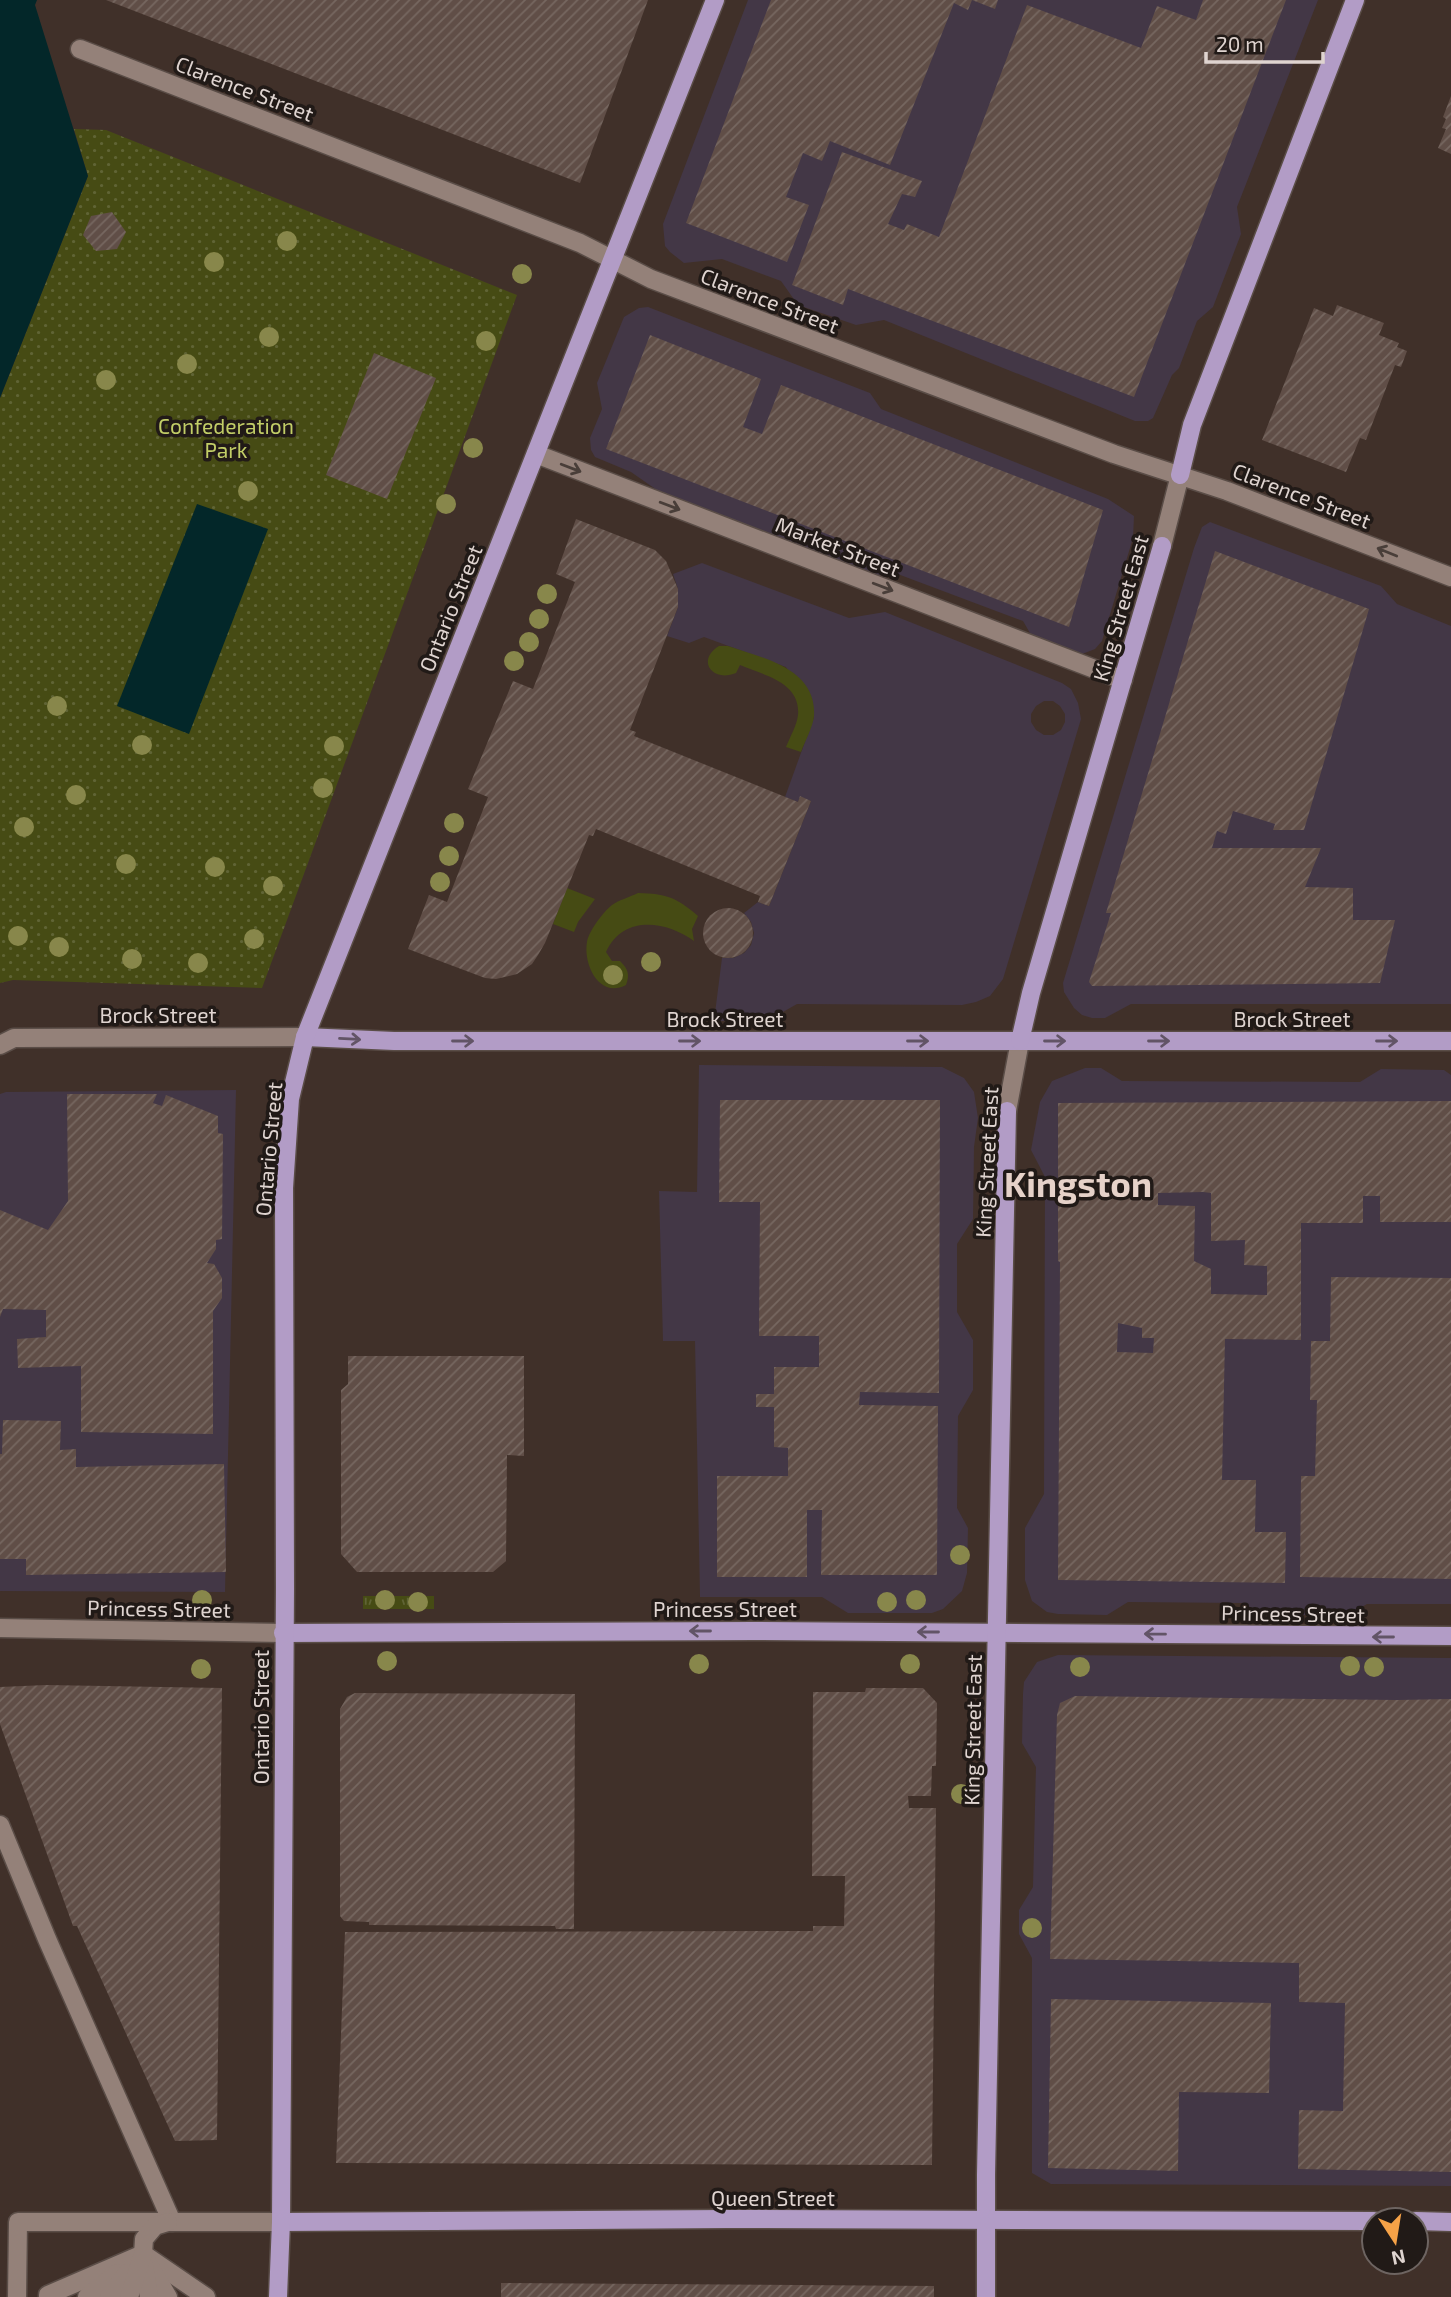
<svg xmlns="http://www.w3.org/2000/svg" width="1451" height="2297" font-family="'Exo 2',sans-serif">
<defs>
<pattern id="grass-tufts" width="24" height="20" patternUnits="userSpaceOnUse" patternTransform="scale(1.75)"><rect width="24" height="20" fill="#464b14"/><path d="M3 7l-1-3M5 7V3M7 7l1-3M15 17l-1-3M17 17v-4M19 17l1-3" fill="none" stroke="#606435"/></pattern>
<pattern id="park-dots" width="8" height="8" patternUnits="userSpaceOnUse" patternTransform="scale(1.75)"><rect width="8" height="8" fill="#464b14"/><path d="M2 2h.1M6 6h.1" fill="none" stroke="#606435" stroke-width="1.8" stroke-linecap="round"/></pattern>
<pattern id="building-hatch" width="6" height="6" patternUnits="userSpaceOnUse" patternTransform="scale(1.75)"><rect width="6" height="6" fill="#604e47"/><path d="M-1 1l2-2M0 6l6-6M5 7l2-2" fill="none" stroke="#766760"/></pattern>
</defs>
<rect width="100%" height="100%" fill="#403029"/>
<g fill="#433746" fill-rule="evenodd">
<path d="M748 0H1318L1237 207 1241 234 1213 307 1197 321 1179 368 1172 375 1153 418 1148 421H1135L884 320 856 325 798 305 781 281 722 259 684 263 670 252 665 246 663 224Z"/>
<path d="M648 307 870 393 881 409 1108 499 1134 516 1133 538 1102 641 1095 649 1077 656 1034 640 1023 621 895 573 862 577 664 495 631 472 595 457 591 450 590 438 602 409 597 383 624 317 639 308Z"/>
<path d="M1210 522 1381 586 1397 604 1451 626V1004H1131L1105 1018H1092L1082 1015 1074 1008 1064 992 1063 983 1194 548 1202 527Z"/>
<path d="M702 563 849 618 885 612 1062 683 1071 689 1078 703 1081 719 1003 979 990 996 976 1002 962 1005 797 1004 767 1021H714L722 958H733L744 953 751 945 754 933 751 922 744 913 758 902 769 906 811 801 800 797 798 802 785 797 814 717 786 667 704 637 689 643 667 636 678 607V589L673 574ZM1044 701H1053L1060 706 1065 714V722L1061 730 1053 735H1044L1036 730 1031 722V714L1036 706Z"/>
<path d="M699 1065 942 1067 964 1078 974 1092 978 1118 974 1147 973 1219 957 1244V1312L973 1340V1390L958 1416 957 1508 968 1528 967 1573 962 1591 943 1609 932 1613H848L822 1597H700L695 1341H663L659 1191 697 1192Z"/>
<path d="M1085 1068H1101L1122 1081 1360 1082 1381 1069 1444 1070 1451 1075V1604H1367L1348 1615H1263L1243 1603 1128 1602 1107 1615 1058 1614 1047 1612 1032 1601 1025 1580V1528L1044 1494 1045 1177 1031 1150 1040 1102 1052 1081Z"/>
<path d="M236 1090 225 1592 0 1591V1094L6 1092Z"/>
<path d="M1058 1655 1451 1658V2186L1051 2184 1032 2173V1958L1019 1934V1910L1033 1887 1036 1767 1022 1743 1023 1694 1024 1682 1037 1662Z"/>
</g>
<rect fill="url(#grass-tufts)" x="363" y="1596" width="71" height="13"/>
<path fill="url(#park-dots)" d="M74 129 106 130 517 295 262 988 13 980 0 983V398L88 176Z"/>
<g fill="#464b14">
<path d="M719 646H728C762 658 817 668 814 716 813 727 805 741 801 752L786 747C790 737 797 725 798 715 801 682 763 675 740 665L736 673C712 683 696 660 719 646Z"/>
<path d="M567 888 595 899 578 922 574 932 553 924Z"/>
<path d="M638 893C667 894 676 897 698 916L692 929 694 941C667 921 623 914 606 952L612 961H620C628 969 630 974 626 985 599 999 583 964 587 942 589 931 603 912 612 905 619 900 630 897 638 893Z"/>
</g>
<g fill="#032729">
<path d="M0 0H37L35 5 88 176 0 398Z"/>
<path d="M197 504 268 529 189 734 117 706Z"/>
</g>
<g fill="url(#building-hatch)" fill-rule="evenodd">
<path d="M106 0H648L580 183Z"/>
<path d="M771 0H998L995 9 972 0 968 10 954 3 890 165 830 141 822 161 803 153 786 197 809 205 787 262 686 223Z"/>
<path d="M1203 0H1286L1134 397 848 289 843 305 792 285 842 152 922 181 915 197 902 194 888 224 904 230 907 224 939 237 1027 5 1141 48 1157 6 1196 20Z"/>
<path d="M1451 96V154L1438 148 1446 129 1442 128 1446 119 1443 117Z"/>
<path d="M112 212 126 232 117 249 96 251 83 235 91 216Z"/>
<path d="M1337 305 1384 323 1379 335 1399 343 1397 347 1407 351 1401 367 1395 365 1366 440 1360 438 1346 472 1262 440 1314 308 1333 316Z"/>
<path d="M650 335 761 379 743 427 762 434 781 385 1103 510 1069 627 606 449Z"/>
<path d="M374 353 436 378 387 499 326 475Z"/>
<path d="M576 519 655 550 666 561 678 589V607L630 730 636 732 634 736 798 802 800 796 811 801 769 906 758 902 760 896 596 829 593 836 589 835 545 943 538 955 532 964 517 974 496 979 485 978 408 949 429 895 447 902 488 797 468 789 513 681 533 689 575 582 556 574Z"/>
<path d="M1215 551 1369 609 1304 830H1273L1275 824 1233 811 1226 834 1217 831 1212 848H1321L1305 887 1353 888V920H1395L1380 983 1092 986 1089 982 1111 913H1106Z"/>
<circle cx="728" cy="933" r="25"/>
<path d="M67 1094H157L153 1103 162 1106 166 1095 218 1116V1133L223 1134 222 1239 216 1240V1249L207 1263 214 1264 222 1278V1298L213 1311V1434L81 1432V1366L18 1368 17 1339 46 1337V1310L3 1309 0 1317V1210L48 1230 68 1201Z"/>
<path d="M720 1100H940L939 1393 860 1392 859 1405 938 1406 937 1575H821L822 1510H807V1577H717V1476H788V1448L774 1447V1407H756V1394H774V1367H819V1336H759L760 1202H719Z"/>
<path d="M1451 1101V1222H1380V1196H1363V1223H1301V1340L1225 1339 1222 1480H1256L1255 1532H1286L1285 1583 1058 1580 1060 1262 1058 1261V1103ZM1203 1192 1211 1193V1241L1245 1240 1244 1265 1267 1266V1295L1211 1294V1269L1194 1261 1195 1206 1158 1205V1193ZM1118 1323 1142 1328V1338H1154L1153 1353 1117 1352Z"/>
<path d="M1331 1277 1451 1278V1579L1300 1577 1301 1476H1315L1317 1400H1310L1311 1341H1330Z"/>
<path d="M348 1356H524V1456L507 1455 506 1561 493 1572H357L341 1554V1390L348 1384Z"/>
<path d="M3 1420 61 1421 60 1450 76 1449V1467L224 1464 226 1572 26 1575V1559H0V1454H2Z"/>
<path d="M46 1685 222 1688 217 2140 175 2141 77 1926H73L0 1724V1687Z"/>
<path d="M866 1688H923L937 1703 936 1766H932L931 1796H908L909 1808H936L932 2165 336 2163 345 1932 813 1931V1926H844L845 1876H812L813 1692H865Z"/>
<path d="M355 1693 575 1694 574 1929H556L555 1926 369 1925V1922L344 1921 340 1916V1709L347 1697Z"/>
<path d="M1075 1696 1397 1700 1451 1699V2172L1298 2169 1299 2110 1343 2111 1345 2003 1299 2002V1963L1050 1959 1057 1715 1060 1703Z"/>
<path d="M1051 1999 1271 2003 1269 2093 1179 2092 1178 2171 1048 2168Z"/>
<path d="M501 2283 934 2286V2297H501Z"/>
</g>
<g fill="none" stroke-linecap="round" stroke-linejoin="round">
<defs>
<g id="minor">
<path d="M80 49 580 243 651 279 1114 454 1227 491 1451 577"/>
<path d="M536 454 1123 680"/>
<path d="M1162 546 1180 475"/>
<path d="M0 1045 14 1038 305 1037"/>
<path d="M1007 1111 1020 1041"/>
<path d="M0 1628 283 1633"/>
<path d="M0 1825 47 1939 172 2222"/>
<path d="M143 2254 206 2297"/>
<path d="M146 2260 168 2297"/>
<path d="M144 2265 149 2297"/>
<path d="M17 2297 18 2222H281"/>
<path d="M48 2297V2295L143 2254"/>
<path d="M87 2297 117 2273"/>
<path d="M109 2297 127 2273"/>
<path d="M129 2297 143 2254 144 2239 155 2226 168 2222"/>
</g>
<g id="major">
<path d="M1180 475 1192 425 1355 0"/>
<path d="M305 1037 394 1041H1451"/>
<path d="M1020 1041 1031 993 1162 546"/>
<path d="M283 1633 754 1631 1451 1636"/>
<path d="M1416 2221 1451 2222"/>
<path d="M281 2222 726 2219 1374 2221"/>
<path d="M278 2297 281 2222 285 1588 284 1188 290 1099 305 1037 715 0"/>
<path d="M986 2297V2175L1007 1111"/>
</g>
</defs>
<use href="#minor" stroke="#5a4d47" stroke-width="21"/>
<use href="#major" stroke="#5a4d47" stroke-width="21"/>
<use href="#minor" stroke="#948179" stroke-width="18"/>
<use href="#major" stroke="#b29cc6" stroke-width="18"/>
</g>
<g fill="#88874b">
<circle cx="287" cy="241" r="10"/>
<circle cx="214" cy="262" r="10"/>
<circle cx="522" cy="274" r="10"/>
<circle cx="269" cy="337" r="10"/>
<circle cx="486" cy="341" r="10"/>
<circle cx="187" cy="364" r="10"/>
<circle cx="106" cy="380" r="10"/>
<circle cx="473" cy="448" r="10"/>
<circle cx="248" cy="491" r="10"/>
<circle cx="446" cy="504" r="10"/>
<circle cx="547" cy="594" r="10"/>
<circle cx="539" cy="619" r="10"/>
<circle cx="529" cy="642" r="10"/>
<circle cx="514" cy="661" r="10"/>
<circle cx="57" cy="706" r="10"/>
<circle cx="142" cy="745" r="10"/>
<circle cx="334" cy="746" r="10"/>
<circle cx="323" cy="788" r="10"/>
<circle cx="76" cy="795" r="10"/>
<circle cx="454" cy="823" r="10"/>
<circle cx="24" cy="827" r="10"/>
<circle cx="449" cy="856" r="10"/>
<circle cx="126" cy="864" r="10"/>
<circle cx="215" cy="867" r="10"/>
<circle cx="440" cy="882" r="10"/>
<circle cx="273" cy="886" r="10"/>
<circle cx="18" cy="936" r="10"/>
<circle cx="254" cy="939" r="10"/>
<circle cx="59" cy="947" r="10"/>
<circle cx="132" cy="959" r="10"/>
<circle cx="651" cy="962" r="10"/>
<circle cx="198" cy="963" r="10"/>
<circle cx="613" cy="975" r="10"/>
<circle cx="960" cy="1555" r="10"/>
<circle cx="202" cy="1600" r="10"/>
<circle cx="385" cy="1600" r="10"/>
<circle cx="916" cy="1600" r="10"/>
<circle cx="418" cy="1602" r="10"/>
<circle cx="887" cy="1602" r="10"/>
<circle cx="387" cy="1661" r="10"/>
<circle cx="699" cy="1664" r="10"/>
<circle cx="910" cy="1664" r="10"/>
<circle cx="1350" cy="1666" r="10"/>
<circle cx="1080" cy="1667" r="10"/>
<circle cx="1374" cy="1667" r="10"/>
<circle cx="201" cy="1669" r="10"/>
<circle cx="961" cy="1794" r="10"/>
<circle cx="1032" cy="1928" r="10"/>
</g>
<defs><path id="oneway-shaft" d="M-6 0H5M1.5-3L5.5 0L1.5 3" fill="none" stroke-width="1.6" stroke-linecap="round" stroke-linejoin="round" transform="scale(1.75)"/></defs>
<g stroke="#493e39">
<use href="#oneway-shaft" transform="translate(571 468) rotate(21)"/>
<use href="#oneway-shaft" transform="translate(670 506) rotate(21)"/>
<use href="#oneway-shaft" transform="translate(1387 552) rotate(-158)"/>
<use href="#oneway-shaft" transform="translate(883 587) rotate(21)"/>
</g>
<g stroke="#625466">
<use href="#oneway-shaft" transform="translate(350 1039) rotate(3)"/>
<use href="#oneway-shaft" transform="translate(463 1041)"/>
<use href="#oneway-shaft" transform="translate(690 1041)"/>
<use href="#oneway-shaft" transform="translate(918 1041)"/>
<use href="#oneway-shaft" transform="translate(1055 1041)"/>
<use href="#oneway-shaft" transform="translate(1159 1041)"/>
<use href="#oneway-shaft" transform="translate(1387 1041)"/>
<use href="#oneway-shaft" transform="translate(700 1631) rotate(180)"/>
<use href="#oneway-shaft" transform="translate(928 1632) rotate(-180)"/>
<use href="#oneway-shaft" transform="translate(1155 1634) rotate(-179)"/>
<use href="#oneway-shaft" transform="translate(1383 1637) rotate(180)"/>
</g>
<g text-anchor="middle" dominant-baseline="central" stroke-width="7" stroke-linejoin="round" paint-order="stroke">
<g font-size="21" fill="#dfd4d0" stroke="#211a17">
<text transform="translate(245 88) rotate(21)">Clarence Street</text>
<text transform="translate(770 300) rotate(21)">Clarence Street</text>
<text transform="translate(1302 495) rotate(21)">Clarence Street</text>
<text transform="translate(838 546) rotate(21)">Market Street</text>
<text transform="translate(450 608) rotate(-68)">Ontario Street</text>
<text transform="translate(1120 608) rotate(-74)">King Street East</text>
<text x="158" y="1014">Brock Street</text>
<text x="725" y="1018">Brock Street</text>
<text x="1292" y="1018">Brock Street</text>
<text transform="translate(268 1149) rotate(-85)">Ontario Street</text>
<text transform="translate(986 1162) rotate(-87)">King Street East</text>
<text transform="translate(159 1608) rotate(1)">Princess Street</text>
<text x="725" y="1608">Princess Street</text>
<text transform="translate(1293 1613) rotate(1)">Princess Street</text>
<text transform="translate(260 1717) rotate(-90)">Ontario Street</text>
<text transform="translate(972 1730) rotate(-89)">King Street East</text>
<text x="773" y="2197">Queen Street</text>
</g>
<g font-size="21" fill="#c2ce67" stroke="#211a17">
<text x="226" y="425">Confederation<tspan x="226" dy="24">Park</tspan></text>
</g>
<g font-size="35" font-weight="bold" fill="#e6d2c9" stroke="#211a17">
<text x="1078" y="1183">Kingston</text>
</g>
</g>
<g transform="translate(1395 2241) rotate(168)"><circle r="33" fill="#211a17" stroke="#6d6461" stroke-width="2"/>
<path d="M0-5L12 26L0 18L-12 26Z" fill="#f6a247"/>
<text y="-10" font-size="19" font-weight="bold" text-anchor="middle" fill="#dfd4d0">N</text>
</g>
<path d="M1206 52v10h117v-10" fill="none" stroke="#dfd4d0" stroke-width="3.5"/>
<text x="1216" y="52" font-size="21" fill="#dfd4d0" stroke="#211a17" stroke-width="5" paint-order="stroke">20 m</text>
</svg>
